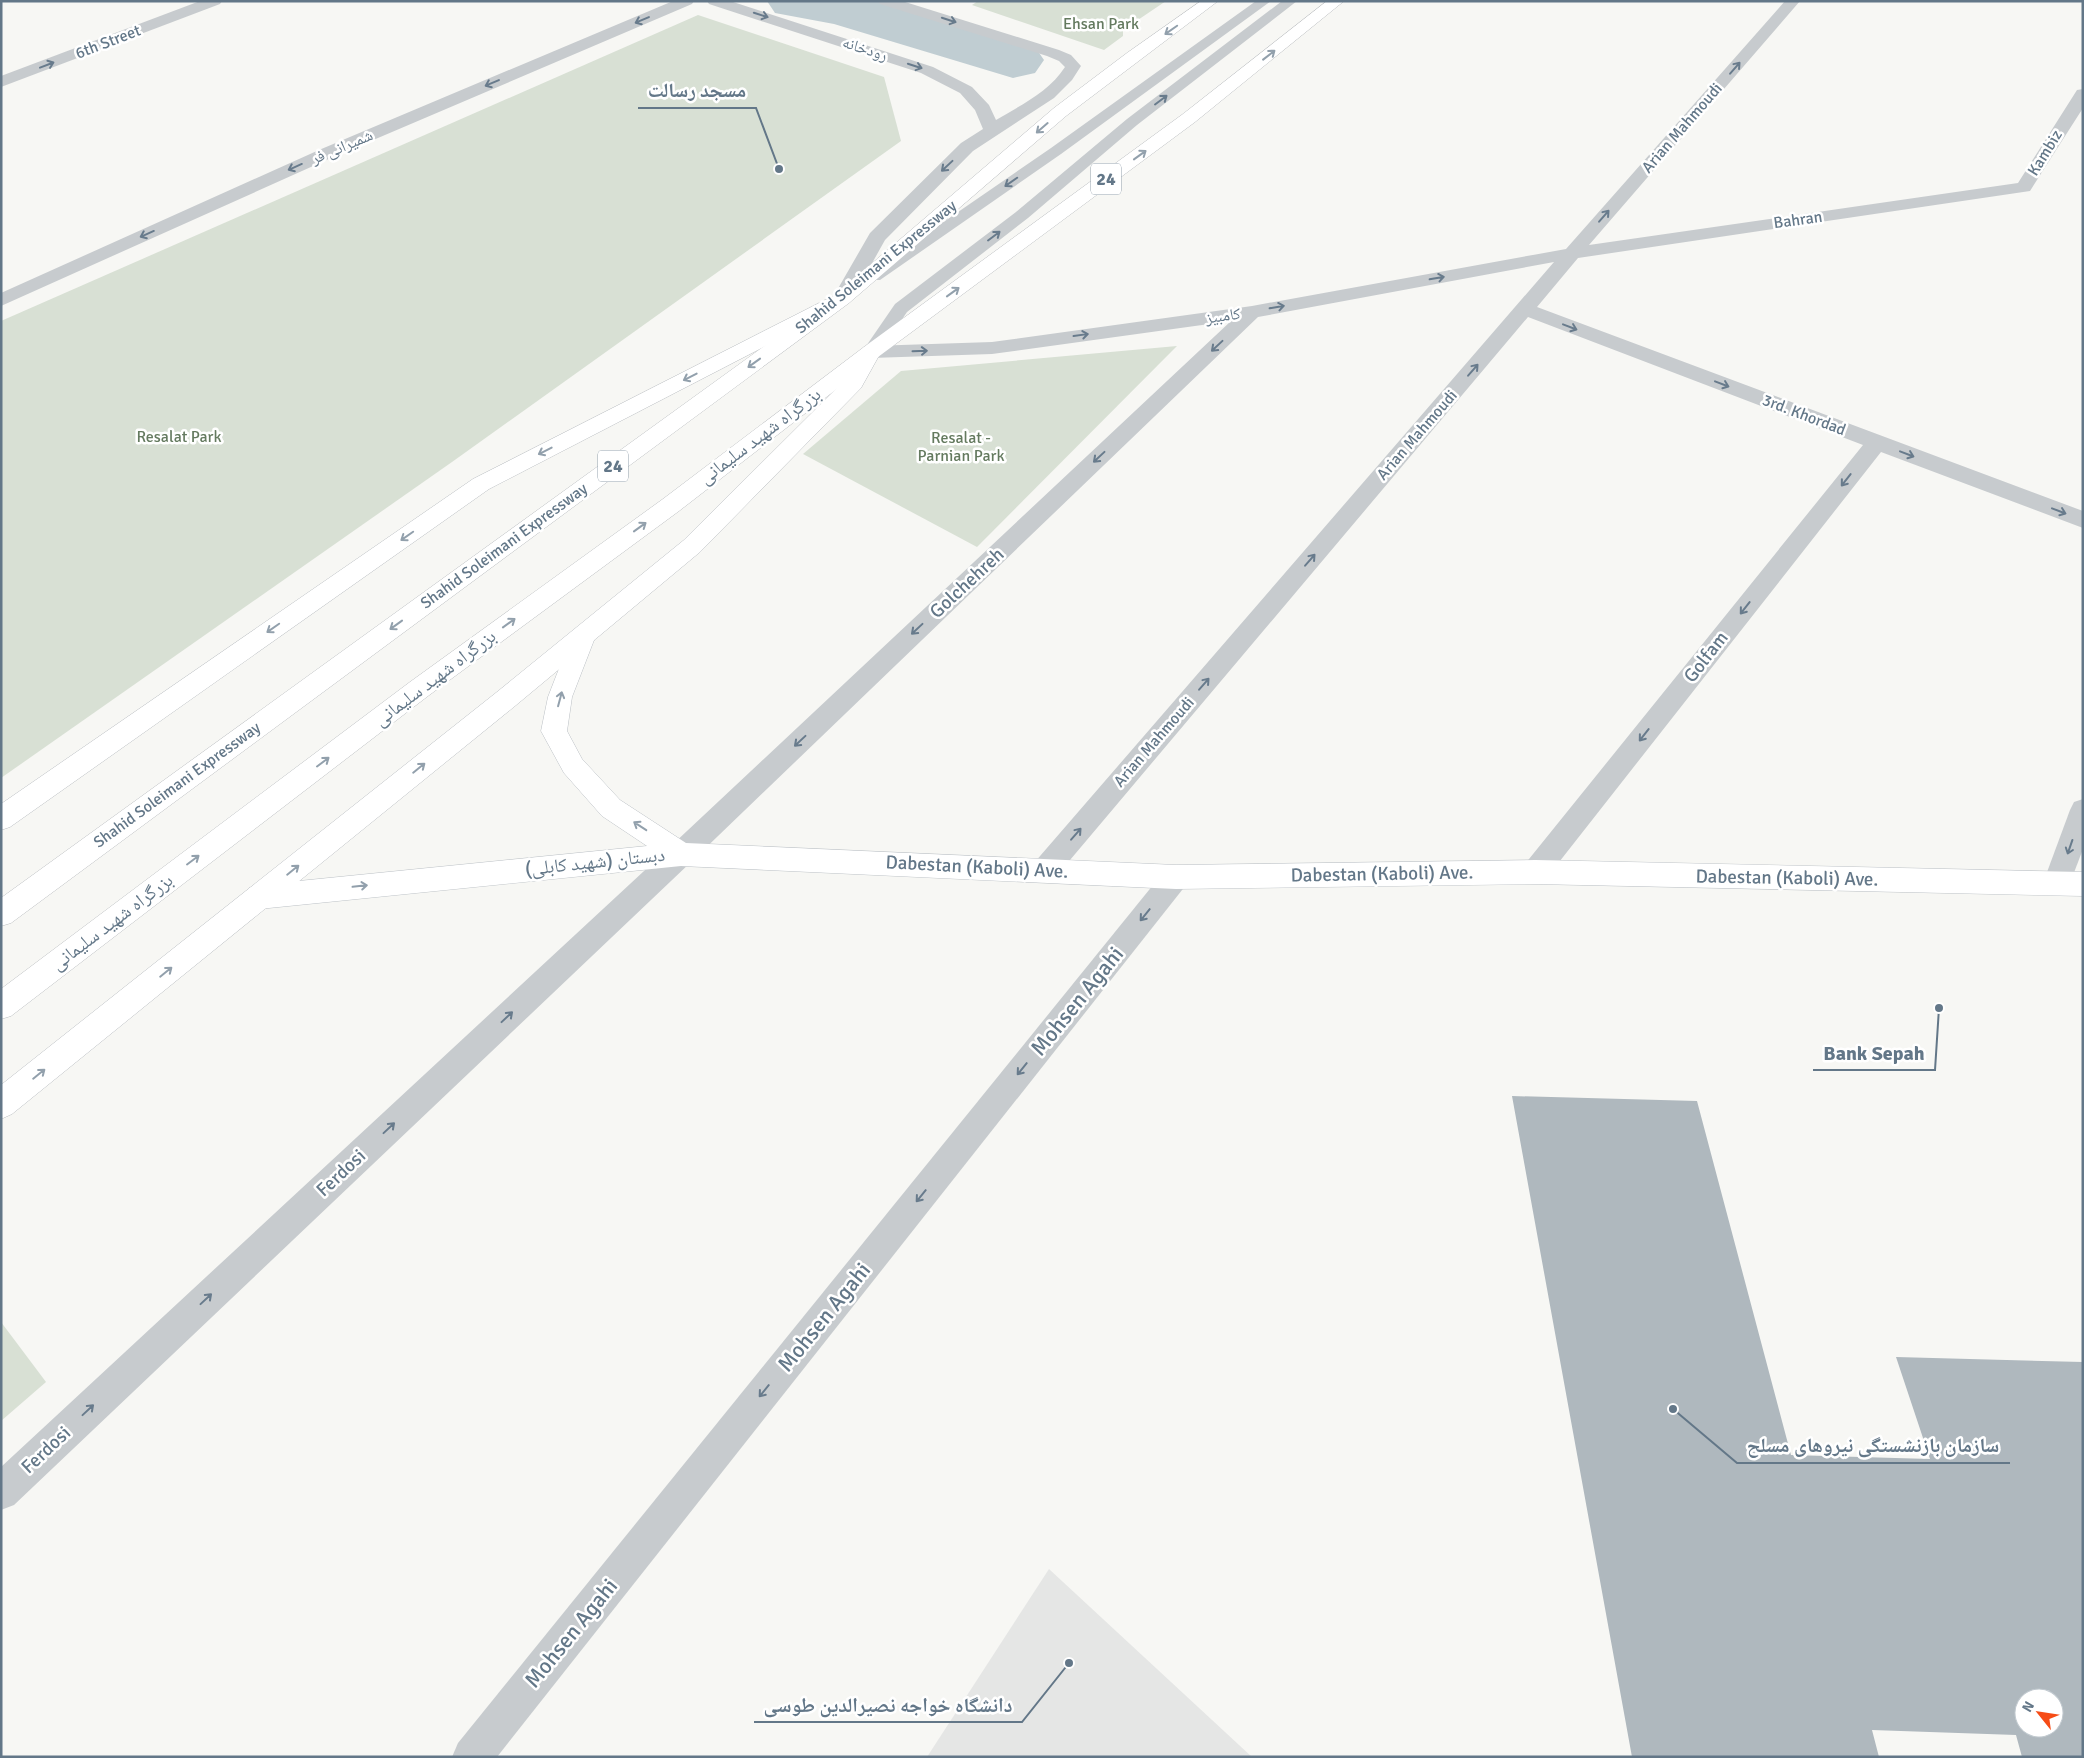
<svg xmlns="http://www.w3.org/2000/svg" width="2084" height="1758" font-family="Signika,'Noto Naskh Arabic',sans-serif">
<rect width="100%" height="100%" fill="#f7f7f4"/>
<path fill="#e5e6e5" d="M1049 1569 1252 1757H927Z"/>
<g fill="#d8e0d4">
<path d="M978 1H1166L1123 30V36L1104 50 972 5Z"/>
<path d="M698 15 884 77 901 141 452 462 1 778V321Z"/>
<path d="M1177 346 977 547 803 454 901 371Z"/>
<path d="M1 1322 46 1382 1 1421Z"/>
</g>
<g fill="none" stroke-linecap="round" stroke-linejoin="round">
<path fill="#c0cdd2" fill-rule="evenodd" d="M767 1H882L1035 47 1044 60 1035 73 1013 78 834 24 775 13Z"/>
</g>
<path fill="#afb8be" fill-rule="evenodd" d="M1512 1096 1697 1101 1791 1455 1930 1459 1896 1357 2083 1362V1757H2022L2016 1735 1872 1730 1879 1757H1632ZM2024 1698H2054V1728H2024Z"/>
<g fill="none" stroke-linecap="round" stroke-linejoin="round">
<defs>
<path id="secondary" d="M584 626 593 629 596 635 572 697 567 731 582 759 620 800 686 843 1176 865 1535 860 2083 872V896L1535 884 1176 889 681 866 259 909 249 906 245 897 249 888 259 885 647 846 602 816 564 773 541 731 548 697 572 635 575 629Z"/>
<g id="primary">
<path d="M832 298 839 300 842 304 839 308 489 489 10 827 1 830V804L473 479 825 300Z"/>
<path d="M871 346 878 347 881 352 861 388 700 552 515 706 12 1114 1 1119V1085L497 692 684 540 846 379 864 347Z"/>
</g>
<g id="highway">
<path d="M1201 1H1218L1066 116 849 303 11 923 1 926V898L835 295 1054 108 1127 53Z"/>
<path d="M1327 1H1344L1195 122 878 357 679 511 428 696 11 1016 1 1019V989L410 682 663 499 864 347 1183 114Z"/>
</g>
</defs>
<use href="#secondary" stroke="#bbc0c5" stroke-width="1"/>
<use href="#primary" stroke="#babec2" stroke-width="1"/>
<use href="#highway" stroke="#bbbec1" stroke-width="1"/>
<g fill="#c7cbce" fill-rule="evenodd">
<path d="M1256 1H1271L1061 154 880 280H868L866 277 868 274 1051 148Z"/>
<path d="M1282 1H1297L1137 125 1028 218 907 312 877 356 871 358 865 356 862 352 895 304 1016 212 1127 119Z"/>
</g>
<g fill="#c7cbce" fill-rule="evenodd">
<path d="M200 1H222L220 4 1 87V76Z"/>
<path d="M673 1H694L692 4 331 158 1 306V293L319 150Z"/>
<path d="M707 1H730L933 67 972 87 989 105 996 120C1021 105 1049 92 1065 67L1059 61 1047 56 880 4 878 1H902L1059 50 1071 55 1081 66 1072 80 1054 98 973 151 885 240 852 299 849 303 842 305 835 303 832 299 870 233 961 143 983 129 975 110 960 93 921 73 709 4Z"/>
<path d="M1785 1H1800L1589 245 2018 183 2077 90 2083 89V108L2030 191 1578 258 1537 307 2083 511V528L1881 452 1545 880 1535 884 1525 880 1521 872 1525 864 1863 445 1528 317 1054 879 1044 883 1034 879 1030 871 1034 863 1554 262 1258 317 691 862 14 1505 1 1510V1467L671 846 1231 321 992 354 871 358 864 357 861 352 864 347 871 346 992 342 1252 306 1566 249Z"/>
<path d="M2083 799V849L2067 891 2057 895 2047 891 2043 883 2070 810 2074 802Z"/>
<path d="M1176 865 1186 869 1190 877 1186 885 497 1757H452L458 1743 1166 869Z"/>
</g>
<use href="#secondary" fill="#fff" fill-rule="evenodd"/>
<use href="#primary" fill="#fff" fill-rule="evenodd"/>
<use href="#highway" fill="#fff" fill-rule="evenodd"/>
</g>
<defs><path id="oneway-shaft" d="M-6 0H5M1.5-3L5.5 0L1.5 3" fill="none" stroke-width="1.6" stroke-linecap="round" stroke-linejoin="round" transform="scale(1.25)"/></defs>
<g stroke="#687b8c">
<use href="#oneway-shaft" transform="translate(761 15) rotate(18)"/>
<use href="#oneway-shaft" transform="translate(642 20) rotate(157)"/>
<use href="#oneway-shaft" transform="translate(949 20) rotate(18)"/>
<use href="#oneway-shaft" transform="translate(47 65) rotate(-21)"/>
<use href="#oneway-shaft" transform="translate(915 66) rotate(18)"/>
<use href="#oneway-shaft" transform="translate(1735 68) rotate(-49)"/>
<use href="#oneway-shaft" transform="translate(492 83) rotate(157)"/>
<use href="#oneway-shaft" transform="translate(1161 100) rotate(-37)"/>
<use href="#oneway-shaft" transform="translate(947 166) rotate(137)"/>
<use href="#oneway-shaft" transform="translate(295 167) rotate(156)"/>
<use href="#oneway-shaft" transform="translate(1011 182) rotate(145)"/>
<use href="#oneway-shaft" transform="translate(1604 216) rotate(-49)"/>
<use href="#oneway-shaft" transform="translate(147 234) rotate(156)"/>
<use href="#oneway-shaft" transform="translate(994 236) rotate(-37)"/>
<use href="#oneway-shaft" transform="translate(1437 278) rotate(-10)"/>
<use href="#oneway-shaft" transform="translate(1277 307) rotate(-10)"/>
<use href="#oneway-shaft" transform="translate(1570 327) rotate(21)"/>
<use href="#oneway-shaft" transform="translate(1081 335) rotate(-8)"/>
<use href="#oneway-shaft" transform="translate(1217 346) rotate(137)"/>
<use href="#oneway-shaft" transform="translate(920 351) rotate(-2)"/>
<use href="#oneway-shaft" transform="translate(1473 370) rotate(-49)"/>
<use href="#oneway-shaft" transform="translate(1722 384) rotate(21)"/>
<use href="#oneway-shaft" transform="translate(1907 454) rotate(21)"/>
<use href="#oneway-shaft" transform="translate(1099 457) rotate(137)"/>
<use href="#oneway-shaft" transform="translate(1846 480) rotate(128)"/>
<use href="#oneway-shaft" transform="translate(2059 511) rotate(21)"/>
<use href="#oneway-shaft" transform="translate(1310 560) rotate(-49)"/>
<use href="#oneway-shaft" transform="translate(1745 608) rotate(128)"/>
<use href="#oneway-shaft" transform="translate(917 629) rotate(137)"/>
<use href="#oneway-shaft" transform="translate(1204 684) rotate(-49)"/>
<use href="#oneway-shaft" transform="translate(1644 735) rotate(128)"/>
<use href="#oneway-shaft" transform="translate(800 741) rotate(137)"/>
<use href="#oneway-shaft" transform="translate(1076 834) rotate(-49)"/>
<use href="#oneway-shaft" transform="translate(2070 847) rotate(109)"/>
<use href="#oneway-shaft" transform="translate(1145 915) rotate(129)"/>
<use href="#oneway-shaft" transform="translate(507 1017) rotate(-43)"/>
<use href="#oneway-shaft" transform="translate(1022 1069) rotate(129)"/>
<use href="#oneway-shaft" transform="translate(389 1128) rotate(-43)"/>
<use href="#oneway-shaft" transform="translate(921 1196) rotate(129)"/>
<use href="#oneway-shaft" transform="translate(206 1299) rotate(-43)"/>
<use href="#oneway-shaft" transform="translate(764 1391) rotate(129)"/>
<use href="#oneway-shaft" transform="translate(88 1410) rotate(-43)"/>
</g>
<g stroke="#92a0ac">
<use href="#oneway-shaft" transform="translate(1171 30) rotate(145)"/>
<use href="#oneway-shaft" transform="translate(1269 55) rotate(-38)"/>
<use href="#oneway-shaft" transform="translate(1042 128) rotate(139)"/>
<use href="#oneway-shaft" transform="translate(1140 155) rotate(-36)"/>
<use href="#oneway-shaft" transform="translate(953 292) rotate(-36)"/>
<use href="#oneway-shaft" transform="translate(754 363) rotate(144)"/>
<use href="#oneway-shaft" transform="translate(690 377) rotate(153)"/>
<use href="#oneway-shaft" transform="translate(545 451) rotate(153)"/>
<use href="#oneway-shaft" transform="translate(640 527) rotate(-36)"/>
<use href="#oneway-shaft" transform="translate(407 536) rotate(145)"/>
<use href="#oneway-shaft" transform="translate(509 623) rotate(-36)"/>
<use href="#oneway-shaft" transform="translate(396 625) rotate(144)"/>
<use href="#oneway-shaft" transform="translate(273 628) rotate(145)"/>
<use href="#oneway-shaft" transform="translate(560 699) rotate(-75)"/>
<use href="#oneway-shaft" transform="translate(323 762) rotate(-37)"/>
<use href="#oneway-shaft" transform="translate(419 768) rotate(-39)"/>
<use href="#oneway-shaft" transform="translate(640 826) rotate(-147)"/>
<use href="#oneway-shaft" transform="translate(193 860) rotate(-37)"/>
<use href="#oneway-shaft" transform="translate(293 870) rotate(-39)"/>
<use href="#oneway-shaft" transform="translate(360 886) rotate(-6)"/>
<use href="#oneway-shaft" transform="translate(166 972) rotate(-39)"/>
<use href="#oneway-shaft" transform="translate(39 1074) rotate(-39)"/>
</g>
<g text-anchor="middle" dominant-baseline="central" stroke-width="5" stroke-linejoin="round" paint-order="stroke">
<g font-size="16" fill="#647a5f" stroke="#fff">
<text x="1101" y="24">Ehsan Park</text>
<text x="179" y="437">Resalat Park</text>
<text x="961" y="438">Resalat -<tspan x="961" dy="18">Parnian Park</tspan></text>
</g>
<g font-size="16" fill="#637788" stroke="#fff">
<text transform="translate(108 42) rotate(-21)">6th Street</text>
<text transform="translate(865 49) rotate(18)">رودخانه</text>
<text transform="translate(1682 128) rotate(-49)">Arian Mahmoudi</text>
<text transform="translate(342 147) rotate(-23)">شمیرانی فر</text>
<text transform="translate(2045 153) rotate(-58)">Kambiz</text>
<text transform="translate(1798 220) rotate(-8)">Bahran</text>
<text transform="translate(876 267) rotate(-39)">Shahid Soleimani Expressway</text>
<text transform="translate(1223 316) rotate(-8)">کامبیز</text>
<text transform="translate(1804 415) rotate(21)">3rd. Khordad</text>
<text transform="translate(1417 435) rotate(-49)">Arian Mahmoudi</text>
<text transform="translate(504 546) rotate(-36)">Shahid Soleimani Expressway</text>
<text transform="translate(1154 742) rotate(-49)">Arian Mahmoudi</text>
<text transform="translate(177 785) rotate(-36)">Shahid Soleimani Expressway</text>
</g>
<g fill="#fff" stroke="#92a0ac" stroke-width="1">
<rect x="1091" y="163.5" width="30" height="31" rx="4"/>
<rect x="598" y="450.5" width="30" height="31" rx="4"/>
</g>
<g font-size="18" font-weight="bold" fill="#637788">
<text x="1106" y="179">24</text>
<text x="613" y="466">24</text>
</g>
<g font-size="19" fill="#637788" stroke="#fff">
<text transform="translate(760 436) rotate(-37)">بزرگراه شهید سلیمانی</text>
<text transform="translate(967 583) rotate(-43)">Golchehreh</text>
<text transform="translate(1706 657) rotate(-52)">Golfam</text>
<text transform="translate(435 678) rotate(-37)">بزرگراه شهید سلیمانی</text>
<text transform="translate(595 862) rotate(-6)">دبستان (شهید کابلی)</text>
<text transform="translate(977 867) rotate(3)">Dabestan (Kaboli) Ave.</text>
<text transform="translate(1382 874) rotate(-1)">Dabestan (Kaboli) Ave.</text>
<text transform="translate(1787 878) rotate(1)">Dabestan (Kaboli) Ave.</text>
<text transform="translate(112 922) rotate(-37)">بزرگراه شهید سلیمانی</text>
<text transform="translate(341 1173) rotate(-43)">Ferdosi</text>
<text transform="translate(46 1450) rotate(-43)">Ferdosi</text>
</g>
<g font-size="22" fill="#637788" stroke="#fff">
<text transform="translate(1077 1001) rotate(-51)">Mohsen Agahi</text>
<text transform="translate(824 1317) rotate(-51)">Mohsen Agahi</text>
<text transform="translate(571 1633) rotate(-51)">Mohsen Agahi</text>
</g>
</g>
<path fill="none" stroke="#637788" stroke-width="2" d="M779 169L756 108H638M1939 1008L1935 1070H1813M1673 1409L1737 1463H2010M1069 1663L1022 1722H754"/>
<g fill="#637788" stroke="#fff" stroke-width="2">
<circle cx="779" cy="169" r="5"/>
<circle cx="1939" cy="1008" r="5"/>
<circle cx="1673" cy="1409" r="5"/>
<circle cx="1069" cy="1663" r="5"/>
</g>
<g font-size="20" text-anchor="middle" font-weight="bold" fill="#637788" stroke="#fff" stroke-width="5" stroke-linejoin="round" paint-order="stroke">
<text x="697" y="97">مسجد رسالت</text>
<text x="1874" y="1060">Bank Sepah</text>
<text x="1873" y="1452">سازمان بازنشستگی نیروهای مسلح</text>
<text x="888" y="1712">دانشگاه خواجه نصیرالدین طوسی</text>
</g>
<rect width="2084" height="1758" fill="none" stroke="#637788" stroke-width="5"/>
<g transform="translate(2039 1713) rotate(300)"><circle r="24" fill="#ffffff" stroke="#c1c9cf"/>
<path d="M0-4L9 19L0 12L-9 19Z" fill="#f64c16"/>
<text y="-8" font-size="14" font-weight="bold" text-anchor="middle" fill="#637788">N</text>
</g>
</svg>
